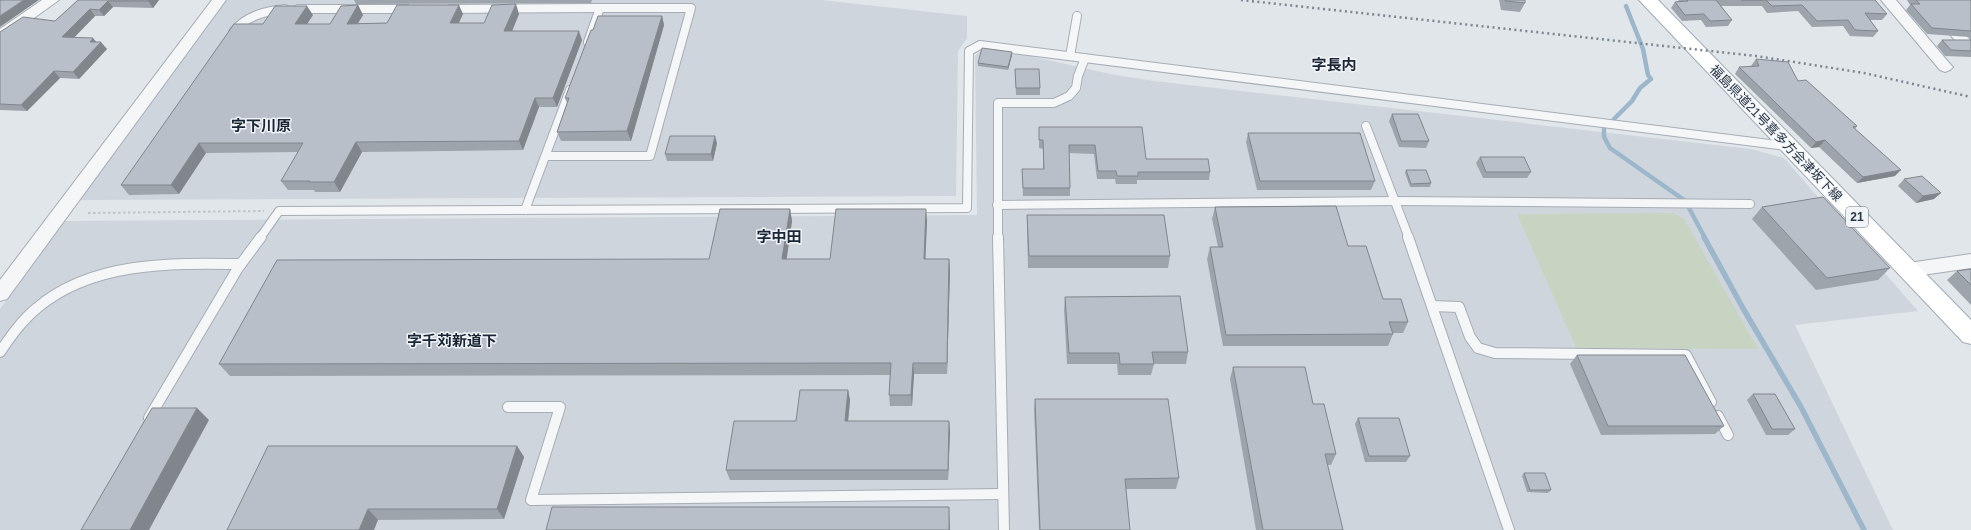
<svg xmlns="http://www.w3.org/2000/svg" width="1971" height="530" font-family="Helvetica,'Noto Sans JP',sans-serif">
<rect width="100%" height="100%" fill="#e1e6ea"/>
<g fill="#cfd5dc">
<path d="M224 0H821L967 16V38L958 51 956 196 79 200Z"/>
<path d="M982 49 1026 55 1110 74 1154 81 1751 149 1784 158 1918 311 1795 325 1893 530H0V309L64 221 977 215 975 56Z"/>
</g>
<path fill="#c8d4c2" d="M1673 213 1684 219 1758 349 1576 348 1517 214Z"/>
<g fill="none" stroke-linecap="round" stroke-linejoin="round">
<g stroke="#9cb7cb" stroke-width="4.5">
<path d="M1614 119 1632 101 1640 88 1651 79 1648 75 1643 49 1626 6"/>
<path d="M1604 129V137L1610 148 1684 200"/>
<path d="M1689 208 1705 238"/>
</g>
<path stroke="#9cb7cb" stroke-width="5.5" d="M1704 237 1744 310 1801 407 1864 530"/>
<defs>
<g id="service-far1">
<path d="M298 9H407"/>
<path d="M450 9 600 8"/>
<path d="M233 32C246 16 265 11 285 9"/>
<path d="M1070 56 1077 16"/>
<path d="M1366 126 1409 238"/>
<path d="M546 156H650L691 8H600L588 42"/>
<path d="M997 205 1396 201 1750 204"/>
<path d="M525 210 570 90"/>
<path d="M260 238 279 211 967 208 969 51 980 45 1786 146"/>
<path d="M998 238V103H1054L1069 96 1076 88 1078 76 1085 58"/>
</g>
<g id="service">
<path d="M998 237 1004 530"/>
<path d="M1408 237 1509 530"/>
<path d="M1432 306 1459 307 1470 337 1478 348 1495 353 1686 355 1711 402"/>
<path d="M0 352C11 336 22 320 37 308 92 261 173 263 241 264"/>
<path d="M508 407H560L531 500 1003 494"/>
<path d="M1718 416 1728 435"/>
<path d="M149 418 238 268 261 237"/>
</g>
<g id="minor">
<path d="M42 0H59L5 39 0 41V29Z"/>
<path d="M212 0H226L7 299 0 301V280Z"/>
<path d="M1881 0H1896L1950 64 1953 67 1950 70 1945 72 1940 70Z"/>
<path d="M1953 25 1958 27 1971 41V55L1966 53 1946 30 1948 27Z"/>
<path d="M1971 254V268L1908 277 1902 275 1899 270 1902 265 1908 263Z"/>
</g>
<path id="primary" d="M1639 0H1658L1971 320V344L1963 342Z"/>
</defs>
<use href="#service-far1" stroke="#a6adb5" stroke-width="10"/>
<use href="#service" stroke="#a6adb5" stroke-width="12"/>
<use href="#minor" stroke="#a6adb5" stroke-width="2"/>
<use href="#primary" stroke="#a0abb6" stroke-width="2"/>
<path stroke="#bfc4c9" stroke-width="2" stroke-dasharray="2.5 2.5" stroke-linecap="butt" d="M88 213 264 211"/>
<use href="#service-far1" stroke="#f4f6f8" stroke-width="8"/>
<use href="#service" stroke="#f4f6f8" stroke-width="10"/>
<use href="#minor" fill="#f4f6f8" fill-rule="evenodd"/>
<use href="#primary" fill="#fff" fill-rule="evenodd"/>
<path stroke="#7a8694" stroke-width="2.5" stroke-dasharray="2 3.5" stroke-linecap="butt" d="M1241 0 1756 56 1864 73 1971 97"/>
</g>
<g fill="#9ea4ac">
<path d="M78 0H159L153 8 113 7 104 16H95L74 37 96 42 107 49 79 79 60 78 27 111 0 110V32L55 21Z"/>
<path d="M354 0H592L591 3 356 4Z"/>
<path d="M1499 0H1525V3L1520 12 1501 10Z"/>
<path d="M1678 0H1875L1887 14 1882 20H1870L1878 31 1873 37 1850 36 1843 26 1812 27 1798 11 1767 13 1762 6H1721L1732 20 1728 26 1706 27 1701 20 1682 21 1671 8 1675 2 1679 1Z"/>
<path d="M1907 0H1971V57L1945 56 1937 46 1942 40H1970L1969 37 1927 34 1906 10 1910 5Z"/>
<path d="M358 5 363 15 358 23H387L463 14 459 23H484L519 14 512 31 582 40 557 107H539L523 150 362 152 340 192H315L314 190H288L281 181 298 152 206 153 179 194 129 195 121 185 263 24 313 15 307 24H330Z"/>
<path d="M662 16 664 25 631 141H561L557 132 567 103 565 98Z"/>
<path d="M1012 52V55L1008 70 978 66V63Z"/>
<path d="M1756 59 1798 81 1857 126 1855 129 1895 176 1857 183 1819 147 1811 148 1735 74 1739 67H1752L1751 66Z"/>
<path d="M1015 69 1040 88V95H1016Z"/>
<path d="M1392 114 1429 141 1426 148 1399 147 1389 121Z"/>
<path d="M1039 127 1146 159 1210 172 1209 180H1137V184H1116L1115 179H1097L1094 154 1069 153 1070 188V196H1023L1022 169H1043V149L1039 148Z"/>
<path d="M1248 133 1375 181 1371 190H1257L1246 142Z"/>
<path d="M717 143 713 161H667L665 154Z"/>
<path d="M1480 157 1531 172 1527 178H1483L1476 163Z"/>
<path d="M1406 170 1431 183 1430 187H1410L1405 173Z"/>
<path d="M1904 179 1934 199 1916 203 1898 186Z"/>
<path d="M1215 207 1348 246 1383 299 1408 322 1403 333H1393V334L1388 346H1223L1207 259 1210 247H1218L1212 219Z"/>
<path d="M1762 207 1890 268 1878 280 1816 290 1752 219Z"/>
<path d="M790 209 792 221 786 259H830L927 221 925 259H949L950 271 947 374H914L912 406H890L889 395 890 375 230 376 219 364 709 259Z"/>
<path d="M1027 215 1170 256 1168 268H1028L1027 227Z"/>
<path d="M1971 269V305L1947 280 1957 271Z"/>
<path d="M1065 297 1188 352 1186 364H1154L1151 375H1118L1117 364H1067L1064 309Z"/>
<path d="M1577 355 1724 426 1715 434 1601 435 1570 364Z"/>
<path d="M1233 367 1313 404 1336 454 1331 465H1327L1343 530H1256L1230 379Z"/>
<path d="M848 390 850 400 848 421H949L950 432 948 480H730L726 470 796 421Z"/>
<path d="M1753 394 1795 429 1788 435H1766L1747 400Z"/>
<path d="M1035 399 1179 478 1176 489H1126L1130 530H1039L1034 410Z"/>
<path d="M1358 418 1410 456 1406 462H1365L1355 424Z"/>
<path d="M517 446 524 457 504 519 378 520 227 530Z"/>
<path d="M1524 473 1551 490 1548 493 1527 492 1522 476Z"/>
</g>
<g fill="#81868c">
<path d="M24 0H39L0 27V16Z"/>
<path d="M148 0H159L153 8 148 1Z"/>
<path d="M108 1 113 7 104 16 99 10Z"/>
<path d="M516 4 519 14 508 41 504 31Z"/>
<path d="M358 5 363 15 352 33 347 24Z"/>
<path d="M459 5 463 14 454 32 450 23Z"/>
<path d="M307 6 313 15 301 33 295 24Z"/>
<path d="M90 9 95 16 68 44 62 37Z"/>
<path d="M662 16 664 25 631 141 627 131Z"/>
<path d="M579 31 582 40 557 107 553 98Z"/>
<path d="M93 38 99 45 101 42 107 49 79 79 73 72 90 42Z"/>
<path d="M1012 52V55L1008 70V67Z"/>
<path d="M54 71 60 78 27 111 21 105Z"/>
<path d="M535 98 539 107 523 150 519 141Z"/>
<path d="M715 136 717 143 713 161 711 154Z"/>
<path d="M1825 140 1819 147 1811 148 1816 142Z"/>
<path d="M356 142 362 152 340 192 334 182Z"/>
<path d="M199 143 206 153 179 194 171 185Z"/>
<path d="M1901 170 1895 176 1857 183 1863 177Z"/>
<path d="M1941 193 1934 199 1916 203 1923 196Z"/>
<path d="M790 209 792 221 785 271 782 259Z"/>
<path d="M926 209 927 221 925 271 924 259Z"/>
<path d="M949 259 950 271 947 374V363Z"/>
<path d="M913 363 914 374 912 406 911 395Z"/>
<path d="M848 390 850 400 847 432 845 421Z"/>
<path d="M197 408 209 420 149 530H130Z"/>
<path d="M949 421 950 432 948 480V470Z"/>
<path d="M517 446 524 457 504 519 497 509Z"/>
<path d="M949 507 950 530H949Z"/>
<path d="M368 509 378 520 374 530H359Z"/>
</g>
<g fill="#b8bfc8" stroke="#81868c">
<path d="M0 0H24L0 16Z"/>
<path d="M78 0H148V1H108L99 10 90 9 62 37 93 38 90 42H101L73 72 54 71 21 105 0 104V32L23 17 55 21Z"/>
<path d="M1505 0H1525V3L1505 1Z"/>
<path d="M1687 0H1716L1732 20 1710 21 1704 14 1685 15 1675 2 1688 1Z"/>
<path d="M1741 0H1875L1887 14 1865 13 1878 31 1855 30 1848 20 1817 21 1802 5 1772 6 1766 0Z"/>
<path d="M1916 0H1971V31L1932 28 1911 4H1920Z"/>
<path d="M516 4 504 31H579L553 98H535L519 141 356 142 334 182H309L310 181H281L303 143H199L171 185H121L234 24H263L275 6H307L295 24H330L341 6 358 5 347 24 387 23 397 5H459L450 23H484L492 5Z"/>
<path d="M598 16H662L627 131 557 132 569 98H565L591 30H593Z"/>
<path d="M1942 40H1971V51L1951 50Z"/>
<path d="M982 48 1012 52 1008 67 978 63Z"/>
<path d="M1756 59 1788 62 1798 81 1806 80 1857 126 1853 127 1901 170 1863 177 1825 140 1816 142 1739 67 1759 66Z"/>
<path d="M1015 69H1039L1040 88H1016Z"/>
<path d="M1392 114H1418L1429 141H1401Z"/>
<path d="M1039 127H1142L1146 159H1208L1210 172H1138V176H1117L1116 171H1098L1095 145H1069L1070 188H1023L1022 169H1044L1043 140H1039Z"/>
<path d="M1248 133H1360L1375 181H1260Z"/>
<path d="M670 136H715L711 154H665Z"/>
<path d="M1480 157H1524L1531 172H1486Z"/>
<path d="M1406 170H1426L1431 183 1411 184Z"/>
<path d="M1922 176 1941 193 1923 196 1904 179Z"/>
<path d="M1823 197 1890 268 1827 278 1762 207Z"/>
<path d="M1336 206 1348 246H1366L1383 299H1401L1408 322H1389L1393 334 1226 335 1210 247H1223L1215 207Z"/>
<path d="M720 209H790L782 259H830L836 209H926L924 259H949L947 363H913L911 395H889L891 363 219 364 277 260 709 259Z"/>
<path d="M1027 215H1164L1170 256H1029Z"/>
<path d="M1971 269V285L1957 271Z"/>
<path d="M1180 296 1188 352H1152L1154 364H1120L1119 353H1069L1065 297Z"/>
<path d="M1577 355H1685L1724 426H1608Z"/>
<path d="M1233 367H1305L1313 404H1324L1336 454H1325L1343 530H1263Z"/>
<path d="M800 390H848L845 421H949L948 470H726L734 421H796Z"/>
<path d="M1753 394H1775L1795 429H1772Z"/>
<path d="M1035 399H1168L1179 478 1125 479 1130 530H1040Z"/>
<path d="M152 408H197L130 530H81Z"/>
<path d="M1358 418H1399L1410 456H1369Z"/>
<path d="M268 446H517L497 509H368L359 530H227Z"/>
<path d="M1524 473H1545L1551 490H1530Z"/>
<path d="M552 507H949V530H546Z"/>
</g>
<g text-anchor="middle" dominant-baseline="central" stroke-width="3" stroke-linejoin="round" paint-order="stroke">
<rect fill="#f1f4f8" stroke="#656e79" stroke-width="1" x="1846" y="207" width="22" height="20" rx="3"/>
<g font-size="12" font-weight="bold" fill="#293543">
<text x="1857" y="217">21</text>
</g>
<g font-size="13" fill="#293543" stroke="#f1f4f8">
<text transform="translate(1776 133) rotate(46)">福島県道21号喜多方会津坂下線</text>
</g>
<g font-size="15" font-weight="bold" fill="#1b2634" stroke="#f1f4f8">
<text x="1334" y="64">字長内</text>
<text x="261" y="125">字下川原</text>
<text x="779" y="236">字中田</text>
<text x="452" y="340">字千苅新道下</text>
</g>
</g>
</svg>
